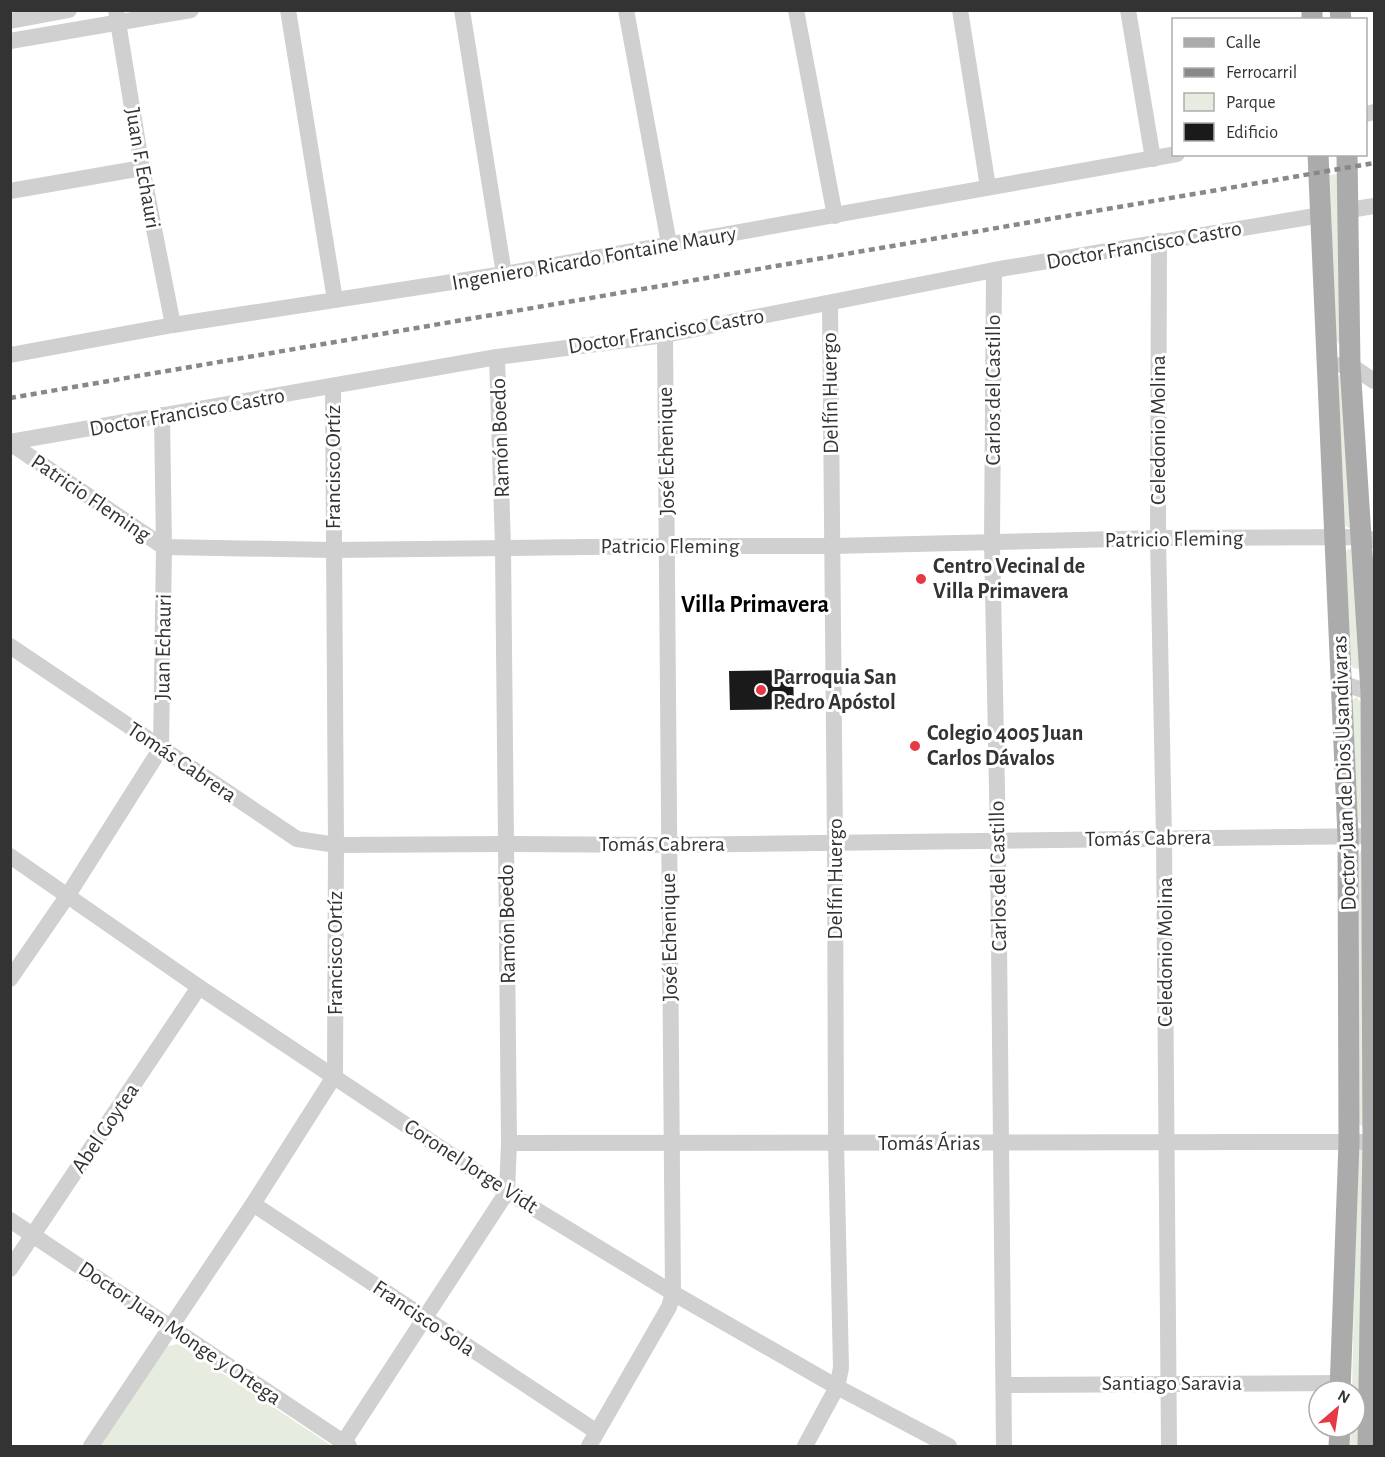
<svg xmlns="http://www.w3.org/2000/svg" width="1385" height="1457" font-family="'Alegreya Sans',sans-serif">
<rect width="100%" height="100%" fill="#fff"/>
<g fill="#e6ecdf">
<path d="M1338 174 1343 345 1339 344 1335 337 1330 175Z"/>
<path d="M1342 374 1353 527 1349 528 1345 526 1337 381 1339 375Z"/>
<path d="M1348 549 1353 550 1360 666 1358 669 1353 668 1350 663 1346 552Z"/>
<path d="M1356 697 1361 702V824L1358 822 1352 701Z"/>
<path d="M1362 850 1364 1126 1359 1125V857L1360 852Z"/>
<path d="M1360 1150H1363L1359 1446H1350L1351 1427H1355V1391H1352L1357 1155Z"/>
<path d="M178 1344 332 1446H99L167 1346Z"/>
</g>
<path fill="#1a1a1a" d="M793 670 794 709 730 710 729 671Z"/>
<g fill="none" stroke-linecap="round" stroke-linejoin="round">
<g stroke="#d0d0d0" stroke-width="16">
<path d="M116 10 142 168 173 325"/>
<path d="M288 10 335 300"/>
<path d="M462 10 504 274"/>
<path d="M626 10 669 244"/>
<path d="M796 10 835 216"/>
<path d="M960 10 988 187"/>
<path d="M1128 10 1153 159"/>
<path d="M10 21 69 10"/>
<path d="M10 41 191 10"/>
<path d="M1366 114 1374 112"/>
<path d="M10 191 142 168"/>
<path d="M1349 210 1374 206"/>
<path d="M1159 241 1158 538 1164 838 1169 1446"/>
<path d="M994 270 992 542 998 840 1004 1446"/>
<path d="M10 355 173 325 504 274 1177 154"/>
<path d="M1341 365H1350L1374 381"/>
<path d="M10 442 497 357 665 335 994 270 1321 215"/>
<path d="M10 443 164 547 333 550 667 546H832L1158 538 1362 537 1374 540"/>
<path d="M10 646 297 839 336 845 506 844 668 845 1373 836"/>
<path d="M1342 683 1374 694"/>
<path d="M10 856 199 987 507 1192 673 1293 837 1387 949 1446"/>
<path d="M10 979 68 895 161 748 164 547 162 415"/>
<path d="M509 1143 1374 1142"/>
<path d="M253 1204 597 1432"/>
<path d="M10 1220 349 1446"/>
<path d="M10 1269 199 987"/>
<path d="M1004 1385 1341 1383"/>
<path d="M343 1443 507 1192 509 1143 503 547 497 357"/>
<path d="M91 1446 253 1204 335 1075 336 845 333 387"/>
<path d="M589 1446 669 1307 673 1293 665 335"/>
<path d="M805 1446 837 1387 841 1368 836 1143 835 842 830 303"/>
</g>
<g stroke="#ababab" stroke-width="21">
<path d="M1312 10V20"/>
<path d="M1340 10 1341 20"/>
<path d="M1318 154 1348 836 1349 1143 1340 1391"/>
<path d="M1347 154 1350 365 1371 692 1373 1142 1368 1446"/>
<path d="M1339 1446 1340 1427"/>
</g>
<path stroke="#888" stroke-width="4.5" stroke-dasharray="6 4.5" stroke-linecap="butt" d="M10 398 1374 163"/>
</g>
<g fill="#e63946" stroke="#fff" stroke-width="2">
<circle cx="921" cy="579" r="6"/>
<circle cx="761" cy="690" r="6"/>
<circle cx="915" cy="746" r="6"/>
</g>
<g text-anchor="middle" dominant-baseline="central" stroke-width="6" stroke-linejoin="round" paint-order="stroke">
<g font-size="22" fill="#333" stroke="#fff">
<text transform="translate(143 168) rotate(80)">Juan F. Echauri</text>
<text transform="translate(1144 245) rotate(-10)">Doctor Francisco Castro</text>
<text transform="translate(594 258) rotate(-10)">Ingeniero Ricardo Fontaine Maury</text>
<text transform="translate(666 331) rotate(-9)">Doctor Francisco Castro</text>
<text transform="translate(993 390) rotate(-90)">Carlos del Castillo</text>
<text transform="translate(830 393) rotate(-91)">Delfín Huergo</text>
<text transform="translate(187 412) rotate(-10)">Doctor Francisco Castro</text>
<text transform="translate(1158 430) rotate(-90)">Celedonio Molina</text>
<text transform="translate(500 438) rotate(-92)">Ramón Boedo</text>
<text transform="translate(666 451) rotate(-91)">José Echenique</text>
<text transform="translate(333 467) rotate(-90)">Francisco Ortíz</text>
<text transform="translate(91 498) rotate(34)">Patricio Fleming</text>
<text transform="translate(1174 539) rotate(-1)">Patricio Fleming</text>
<text x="670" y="546">Patricio Fleming</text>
<text transform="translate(163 647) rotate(-89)">Juan Echauri</text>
<text transform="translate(182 762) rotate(34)">Tomás Cabrera</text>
<text transform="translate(1344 773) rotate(-92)">Doctor Juan de Dios Usandivaras</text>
<text transform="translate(1148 838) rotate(-1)">Tomás Cabrera</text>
<text x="662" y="844">Tomás Cabrera</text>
<text transform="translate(998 876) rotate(-91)">Carlos del Castillo</text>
<text transform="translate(835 879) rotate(-90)">Delfín Huergo</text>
<text transform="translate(507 924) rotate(-91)">Ramón Boedo</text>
<text transform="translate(669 937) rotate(-91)">José Echenique</text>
<text transform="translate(1165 952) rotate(-90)">Celedonio Molina</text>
<text transform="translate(335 953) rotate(-90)">Francisco Ortíz</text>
<text transform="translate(105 1128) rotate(-56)">Abel Goytea</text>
<text x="929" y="1143">Tomás Árias</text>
<text transform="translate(471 1166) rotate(33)">Coronel Jorge Vidt</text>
<text transform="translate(424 1318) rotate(34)">Francisco Sola</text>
<text transform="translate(180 1333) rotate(34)">Doctor Juan Monge y Ortega</text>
<text x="1172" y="1383">Santiago Saravia</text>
</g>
<g font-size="22" font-weight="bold" fill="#333" stroke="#fff" text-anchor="start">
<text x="933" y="566">Centro Vecinal de<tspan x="933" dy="25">Villa Primavera</tspan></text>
<text x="773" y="677">Parroquia San<tspan x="773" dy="25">Pedro Apóstol</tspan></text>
<text x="927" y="733">Colegio 4005 Juan<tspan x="927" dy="25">Carlos Dávalos</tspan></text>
</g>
<g font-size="24" font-weight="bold" fill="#000" stroke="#fff">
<text x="755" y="605">Villa Primavera</text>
</g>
</g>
<rect width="1385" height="1457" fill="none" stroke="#333333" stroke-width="24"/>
<rect x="1172" y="18" width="195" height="138" fill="#ffffff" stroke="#adadad" stroke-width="1.5"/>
<rect x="1184" y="38" width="30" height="9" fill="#ababab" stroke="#adadad" stroke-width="1.5"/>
<text x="1226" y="48" font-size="18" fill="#333333">Calle</text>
<rect x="1184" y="68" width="30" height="9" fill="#888888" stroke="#adadad" stroke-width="1.5"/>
<text x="1226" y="78" font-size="18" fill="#333333">Ferrocarril</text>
<rect x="1184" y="93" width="30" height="18" fill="#e6ecdf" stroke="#adadad" stroke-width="1.5"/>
<text x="1226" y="108" font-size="18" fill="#333333">Parque</text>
<rect x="1184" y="123" width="30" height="18" fill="#1a1a1a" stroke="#adadad" stroke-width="1.5"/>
<text x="1226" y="138" font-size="18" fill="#333333">Edificio</text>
<g transform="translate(1337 1409) rotate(29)"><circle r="28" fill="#ffffff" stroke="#adadad" stroke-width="1.5"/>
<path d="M0-4.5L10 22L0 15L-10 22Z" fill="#e63946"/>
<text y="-9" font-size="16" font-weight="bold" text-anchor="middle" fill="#333333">N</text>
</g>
</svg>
